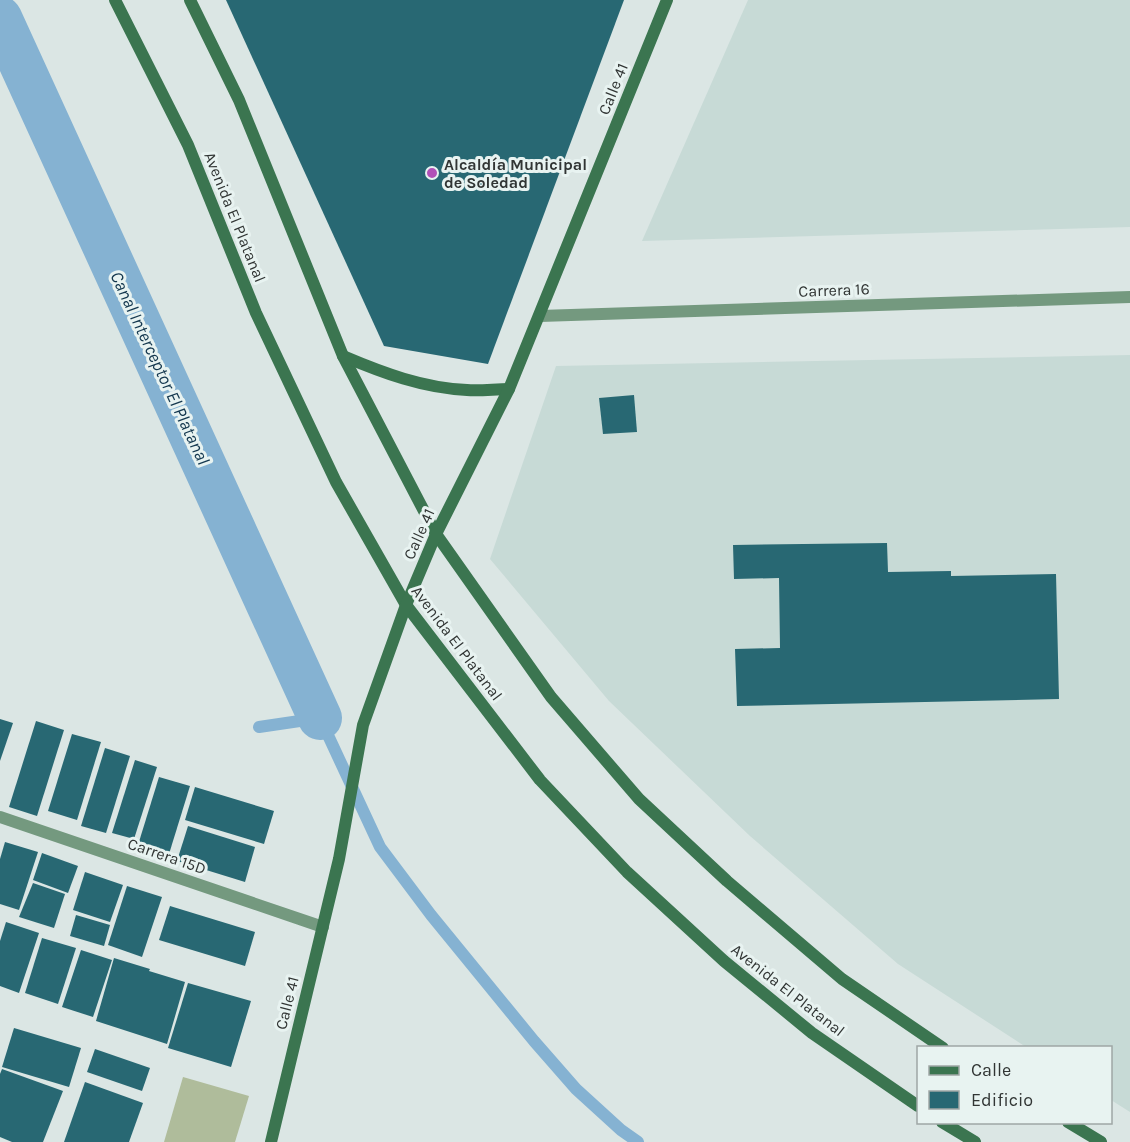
<svg xmlns="http://www.w3.org/2000/svg" width="1130" height="1142" font-family="Karla,sans-serif">
<rect width="100%" height="100%" fill="#dbe6e4"/>
<g fill="#c7dad6">
<path d="M748 0H1130V227L642 241Z"/>
<path d="M1130 355V1112L1111 1100 1110 1048 1026 1047 898 964 750 836 609 701 490 559 556 366Z"/>
</g>
<path fill="#afbc9b" d="M183 1077 249 1096 235 1142H164Z"/>
<g fill="none" stroke-linecap="round" stroke-linejoin="round">
<path stroke="#85b2d2" stroke-width="12" d="M259 727 320 718 380 847 431 915 534 1041 576 1089 621 1130 638 1142"/>
<path stroke="#85b2d2" stroke-width="44" d="M0 18 320 718"/>
</g>
<g fill="#286873">
<path d="M226 0H624L488 364 384 346Z"/>
<path d="M634 395 637 432 603 434 599 398Z"/>
<path d="M887 543 888 572 951 571V576L1056 574 1059 699 737 706 735 649 780 648 779 578 734 579 733 545Z"/>
<path d="M0 719 13 723 0 761Z"/>
<path d="M36 721 64 730 37 816 9 807Z"/>
<path d="M72 734 101 742 77 820 48 811Z"/>
<path d="M105 748 130 756 106 833 81 826Z"/>
<path d="M135 760 157 767 134 839 112 833Z"/>
<path d="M159 777 190 786 169 854 138 845Z"/>
<path d="M195 787 274 811 264 844 185 820Z"/>
<path d="M188 826 255 847 245 882 177 861Z"/>
<path d="M5 842 38 852 19 910 0 904V859Z"/>
<path d="M42 853 78 866 68 893 33 880Z"/>
<path d="M85 872 123 885 110 922 73 910Z"/>
<path d="M33 883 65 894 54 928 19 917Z"/>
<path d="M127 886 162 897 142 957 108 945Z"/>
<path d="M170 906 255 932 245 966 159 940Z"/>
<path d="M76 915 110 925 104 946 70 936Z"/>
<path d="M6 922 39 933 19 993 0 986V941Z"/>
<path d="M42 938 76 948 58 1004 25 993Z"/>
<path d="M81 950 112 960 93 1017 62 1007Z"/>
<path d="M114 958 150 969 149 971 185 982 167 1044 96 1021Z"/>
<path d="M188 983 251 1001 231 1067 168 1048Z"/>
<path d="M14 1028 81 1048 69 1087 2 1067Z"/>
<path d="M95 1049 150 1068 142 1091 87 1072Z"/>
<path d="M2 1069 63 1091 43 1142H12L0 1137V1074Z"/>
<path d="M85 1082 143 1103 129 1142H64Z"/>
</g>
<g fill="none" stroke-linecap="round" stroke-linejoin="round">
<path stroke="#74997f" stroke-width="12" d="M0 817 323 927"/>
<path stroke="#74997f" stroke-width="12" d="M540 316 1130 297"/>
<g stroke="#3b7550" stroke-width="12">
<path d="M115 0 188 145 256 313 336 482 406 605 540 780 627 872 724 961 812 1033 918 1106"/>
<path d="M190 0 239 100 343 356 436 534 551 697 639 799 727 881 842 979 943 1048"/>
<path d="M343 356C383 373 423 388 467 390 481 391 495 389 509 389"/>
<path d="M942 1122 975 1142"/>
<path d="M1068 1122 1101 1142"/>
<path d="M271 1142 339 859 363 725 406 605 436 534 509 389 667 0"/>
</g>
</g>
<circle fill="#b150b7" stroke="#e8f3f1" stroke-width="2" cx="432" cy="173" r="6"/>
<g text-anchor="middle" dominant-baseline="central" stroke-width="6" stroke-linejoin="round" paint-order="stroke">
<g font-size="16" fill="#313534" stroke="#e8f3f1">
<text transform="translate(613 89) rotate(-68)">Calle 41</text>
<text transform="translate(235 217) rotate(68)">Avenida El Platanal</text>
<text transform="translate(834 290) rotate(-2)">Carrera 16</text>
<text transform="translate(419 534) rotate(-66)">Calle 41</text>
<text transform="translate(457 643) rotate(53)">Avenida El Platanal</text>
<text transform="translate(167 856) rotate(19)">Carrera 15D</text>
<text transform="translate(788 990) rotate(38)">Avenida El Platanal</text>
<text transform="translate(287 1003) rotate(-76)">Calle 41</text>
</g>
<g font-size="16" font-weight="bold" fill="#313534" stroke="#e8f3f1" text-anchor="start">
<text x="444" y="164">Alcaldía Municipal<tspan x="444" dy="18">de Soledad</tspan></text>
</g>
<g font-size="18" font-style="italic" fill="#13374e" stroke="#e8f3f1">
<text transform="translate(160 368) rotate(65)">Canal Interceptor El Platanal</text>
</g>
</g>
<rect x="917" y="1046" width="195" height="78" fill="#e8f3f1" stroke="#9fa7a5" stroke-width="1.5"/>
<rect x="929" y="1066" width="30" height="9" fill="#3b7550" stroke="#9fa7a5" stroke-width="1.5"/>
<text x="971" y="1076" font-size="18" fill="#313534">Calle</text>
<rect x="929" y="1091" width="30" height="18" fill="#286873" stroke="#9fa7a5" stroke-width="1.5"/>
<text x="971" y="1106" font-size="18" fill="#313534">Edificio</text>
</svg>
